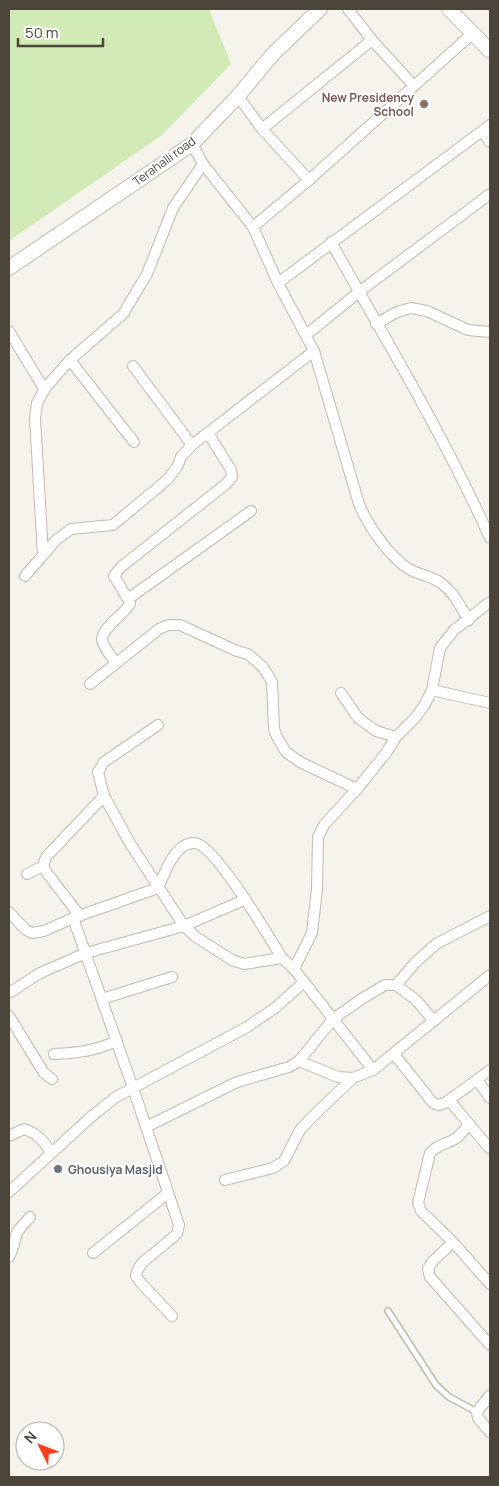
<svg xmlns="http://www.w3.org/2000/svg" width="499" height="1486" font-family="Manrope,sans-serif">
<rect width="100%" height="100%" fill="#f6f3ec"/>
<path fill="#d2eab5" d="M9 9H209L231 64 162 135 9 241Z"/>
<g fill="none" stroke-linecap="round" stroke-linejoin="round">
<defs>
<path id="service" d="M388 1311 436 1385 449 1397 477 1412"/>
<g id="minor">
<path d="M348 9 372 40 414 86"/>
<path d="M238 96 262 129 309 180"/>
<path d="M262 129 372 40"/>
<path d="M482 131 490 142"/>
<path d="M192 144 203 164 253 227 278 283 314 351 359 504C367 524 390 558 409 569 419 575 432 576 441 583 454 592 460 607 469 620"/>
<path d="M253 227 309 180 473 33"/>
<path d="M331 242C386 340 444 436 490 538"/>
<path d="M278 283 490 125"/>
<path d="M376 324 397 312 411 308 427 311 468 330 490 332"/>
<path d="M9 331 44 389"/>
<path d="M306 335 359 292 490 194"/>
<path d="M70 360 134 442"/>
<path d="M133 366 192 445"/>
<path d="M43 555 35 418 37 403 46 387 70 360 123 314 147 274 173 208 203 164"/>
<path d="M25 576 56 540 71 529 113 525 168 479 177 467 181 457 192 445 314 351"/>
<path d="M128 599 251 511"/>
<path d="M116 663C112 657 102 646 102 639 103 627 124 614 130 604L128 599 114 576 121 567 226 484 232 477 231 470 208 433"/>
<path d="M90 684 159 629 168 625H180L237 651 248 654 263 667 272 682 274 729 277 737 286 752 300 762 357 789"/>
<path d="M432 690 490 703"/>
<path d="M341 693 358 718 376 731 396 737"/>
<path d="M158 725 104 762 98 772 104 796 131 845 184 926 196 937 232 960 244 964 282 958"/>
<path d="M27 874 43 866"/>
<path d="M9 912 25 929 32 933 44 931 73 918 158 888C164 875 175 841 195 843 216 846 269 937 282 958L294 969 373 1070"/>
<path d="M80 916 47 873 43 866 46 857 104 796"/>
<path d="M73 918 133 1088 179 1225 177 1234 142 1263 137 1271 136 1276 141 1283 172 1316"/>
<path d="M294 969 312 933 317 889 318 837 324 825 357 789 386 753 396 737 415 718 424 706 432 690 440 648 454 630 490 602"/>
<path d="M396 985 415 963 436 944 490 916"/>
<path d="M9 993 40 973 86 953 184 926 244 900"/>
<path d="M102 999 172 977"/>
<path d="M9 1016 44 1073 52 1079"/>
<path d="M54 1054C78 1053 94 1051 117 1041"/>
<path d="M394 1054 433 1103 439 1105 445 1103 490 1070"/>
<path d="M299 1061 338 1077 353 1078 373 1070 490 975"/>
<path d="M477 1080 490 1098"/>
<path d="M449 1100 490 1149"/>
<path d="M469 1124C465 1129 461 1135 455 1139 446 1144 437 1145 430 1153L418 1203 421 1211 453 1242 490 1284"/>
<path d="M146 1127 237 1082 289 1067 299 1061 333 1019 363 998 385 985H396L416 1000 434 1021"/>
<path d="M9 1136 24 1129C37 1133 44 1141 51 1153"/>
<path d="M225 1180 273 1168 284 1161 300 1130 314 1115 353 1078"/>
<path d="M9 1192 92 1116 116 1097 247 1027 275 1008 304 982"/>
<path d="M453 1242 432 1262 428 1269 430 1277 490 1345"/>
<path d="M93 1253 168 1193"/>
<path d="M9 1257 13 1248 17 1232 30 1217"/>
<path d="M490 1395 477 1412 478 1418 490 1432"/>
</g>
<g id="tertiary">
<path d="M449 9 490 51"/>
<path d="M9 268 192 144 238 96 273 54 320 9"/>
</g>
</defs>
<use href="#service" stroke="#c2bbae" stroke-width="8"/>
<use href="#minor" stroke="#c2bbae" stroke-width="12"/>
<use href="#tertiary" stroke="#c2bbae" stroke-width="16"/>
<use href="#service" stroke="#fff" stroke-width="5"/>
<use href="#minor" stroke="#fff" stroke-width="10"/>
<use href="#tertiary" stroke="#fff" stroke-width="14"/>
</g>
<circle fill="#8d6e63" stroke="#fff" stroke-width="2" cx="424" cy="104" r="5"/>
<circle fill="#6b7280" stroke="#fff" stroke-width="2" cx="58" cy="1169" r="5"/>
<g text-anchor="middle" dominant-baseline="central" stroke-width="4" stroke-linejoin="round" paint-order="stroke">
<g font-size="12" font-weight="bold" fill="#785e54" stroke="#fff" text-anchor="end">
<text x="414" y="97">New Presidency<tspan x="414" dy="14">School</tspan></text>
</g>
<g font-size="12" fill="#4b4439" stroke="#fff">
<text transform="translate(164 161) rotate(-36)">Terahalli road</text>
</g>
<g font-size="12" font-weight="bold" fill="#5b616d" stroke="#fff" text-anchor="start">
<text x="68" y="1169">Ghousiya Masjid</text>
</g>
</g>
<rect width="499" height="1486" fill="none" stroke="#4b4439" stroke-width="20"/>
<g transform="translate(40 1446) rotate(312)"><circle r="24" fill="#ffffff" stroke="#b7b4b0"/>
<path d="M0-4L9 19L0 12L-9 19Z" fill="#fc3f1d"/>
<text y="-8" font-size="14" font-weight="bold" text-anchor="middle" fill="#4b4439">N</text>
</g>
<path d="M18 38v8h85v-8" fill="none" stroke="#4b4439" stroke-width="2.5"/>
<text x="25" y="38" font-size="15" fill="#4b4439" stroke="#ffffff" stroke-width="4" paint-order="stroke">50 m</text>
</svg>
